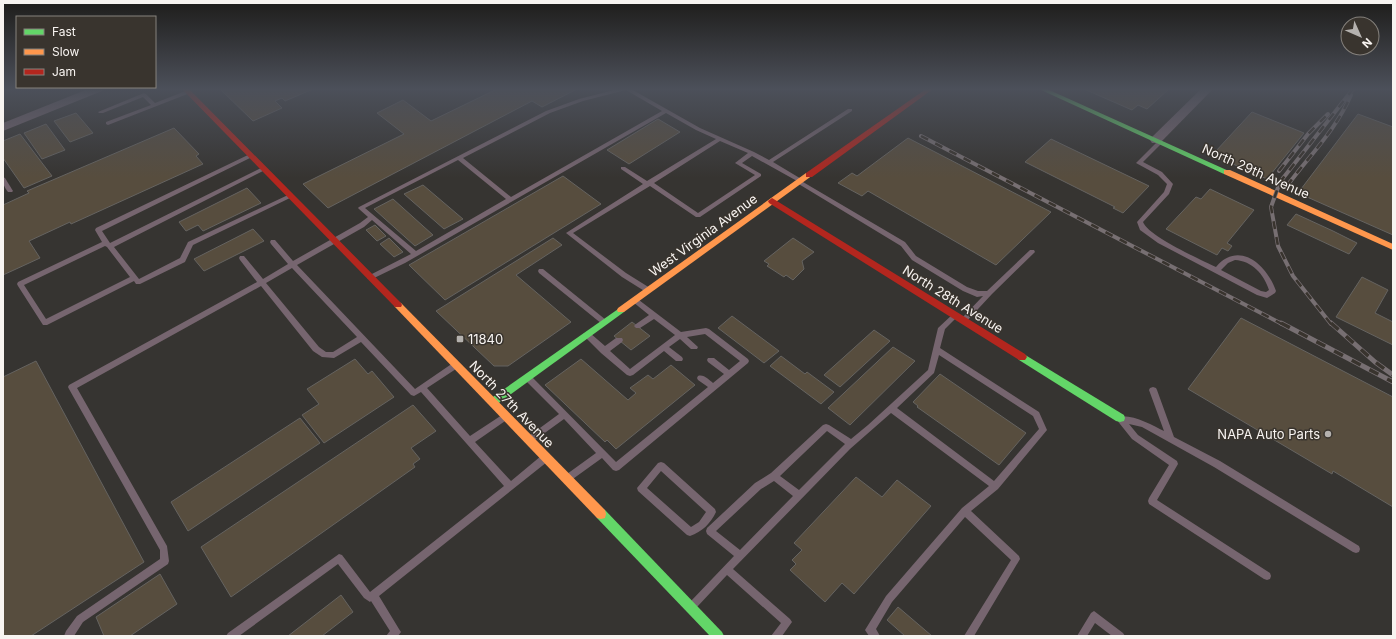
<svg xmlns="http://www.w3.org/2000/svg" width="1396" height="639" font-family="Inter,sans-serif">
<rect width="100%" height="100%" fill="#363431"/>
<g fill="#574d3e" stroke="#656360">
<path d="M220 89H313L285 101 282 98 275 101 282 108 253 121Z"/>
<path d="M497 89H577L542 107 532 101 328 208 303 184 404 134 377 113 403 100 431 121Z"/>
<path d="M1084 89H1169L1147 109 1138 105 1132 110Z"/>
<path d="M1252 112 1304 133 1267 179 1217 157 1215 152Z"/>
<path d="M76 113 93 133 70 142 54 121Z"/>
<path d="M1358 114 1393 127V235L1298 193Z"/>
<path d="M658 119 680 132 629 164 607 150Z"/>
<path d="M46 124 65 150 42 159 24 133Z"/>
<path d="M174 128 199 154 196 156 203 164 71 224 70 222 29 241 40 258 3 275V205L29 193 27 191Z"/>
<path d="M20 134 52 176 24 188 3 158V141Z"/>
<path d="M908 138 1051 212 996 265 868 191 862 196 838 183 852 173 857 176Z"/>
<path d="M1051 139 1149 186 1123 213 1113 208 1115 207 1025 162Z"/>
<path d="M563 176 601 204 445 300 409 265Z"/>
<path d="M423 185 463 219 444 229 404 194Z"/>
<path d="M247 188 261 203 203 231 198 225 186 231 179 222Z"/>
<path d="M1210 189 1254 210 1227 243 1232 246 1228 251 1222 248 1217 255 1166 229 1196 197 1201 199Z"/>
<path d="M393 199 433 235 415 246 374 209Z"/>
<path d="M1296 214 1333 231 1357 243 1349 254 1287 225Z"/>
<path d="M375 225 386 236 377 241 366 230Z"/>
<path d="M253 229 264 241 204 271 194 259Z"/>
<path d="M389 238 403 252 394 257 380 244Z"/>
<path d="M553 238 562 245 516 275 571 322 508 366H494L436 311Z"/>
<path d="M793 238 814 252 802 261 804 269 793 280 786 275 784 277 767 266 769 264 764 261Z"/>
<path d="M1362 277 1388 290 1375 313 1393 322V345L1336 317Z"/>
<path d="M732 316 779 351 764 363 718 328Z"/>
<path d="M1241 318 1393 397V507L1333 471 1332 474 1188 389Z"/>
<path d="M632 322 650 336 631 350 614 336Z"/>
<path d="M874 330 890 341 840 387 824 375Z"/>
<path d="M893 347 915 361 850 425 828 408Z"/>
<path d="M781 356 805 374 807 372 834 392 821 404 770 366Z"/>
<path d="M355 359 368 374 372 371 394 397 324 443 302 415 319 404 307 389Z"/>
<path d="M581 359 628 400 636 393 630 388 648 375 653 379 671 365 695 385 616 449 607 440 605 442 545 385Z"/>
<path d="M36 361 144 562 31 636H3V377Z"/>
<path d="M940 374 1026 433 999 465 917 407 918 406 913 402Z"/>
<path d="M413 405 436 431 411 448 420 459 413 464 415 467 231 597 201 547Z"/>
<path d="M300 418 320 443 188 531 171 502Z"/>
<path d="M856 477 882 497 897 480 931 506 854 594 842 583 825 602 790 570 796 564 792 560 802 550 794 543Z"/>
<path d="M160 574 177 604 130 636H104L96 617Z"/>
<path d="M341 595 353 612 322 636H288Z"/>
<path d="M898 607 932 636H905L887 620Z"/>
</g>
<g fill="none" stroke-linecap="round" stroke-linejoin="round">
<g fill="#76656f" fill-rule="evenodd">
<path d="M618 89H631L700 128 754 152 769 160 848 109H852V111L773 162 803 180V182L905 242 916 256 967 287 978 291H987L1030 250H1034L1035 252 992 294 965 323H961L959 321 961 319 983 296 977 297 963 291 912 260 901 246 797 183V181L752 156 742 163 761 174V176L700 217H696L650 186 573 233 626 273 650 288 651 290 650 292H646L622 277 566 233 643 184 621 169V167H625L647 181 716 139 696 130 666 113 405 263 370 280 367 278 368 276 411 254 372 220 364 227 297 265 415 389 453 363H459L460 365 459 367 427 388 470 436 502 415 505 414 508 415 509 417 508 419 475 442 511 481 541 456 544 455 547 456 548 459 547 462 379 596 399 629 401 632 398 636H386L390 631 371 601 370 602 364 598 338 564 239 636H226L228 633 339 554 342 555 370 592 504 486 421 392 414 396 411 395 361 342 334 358 322 357 313 351 261 286 77 388 167 546 169 561 168 564 83 622 74 636H64L66 631 77 616 160 559V550L69 389 68 387 69 385 257 282 240 260 239 258 240 256H244L263 279 288 264 271 244 270 242 271 240H275L293 261 360 223 368 217 359 209 358 208 359 207 546 111 579 99ZM626 90 662 111 511 197 463 158 550 113 583 101ZM720 141 748 153 735 163 755 175 698 213 654 183ZM458 160 506 199 416 251 365 208ZM292 268 357 337 333 352H326L319 347 266 283Z"/>
<path d="M188 90 190 91V93L108 125 106 124V122L151 105 143 97 103 113H99L98 112 144 93 146 94 155 103Z"/>
<path d="M1160 140 1163 142 1143 162 1162 172 1173 184 1169 194 1143 222C1148 236 1201 260 1216 267 1239 240 1267 265 1276 291L1275 293 1267 298 1257 295 1158 243 1140 230 1137 222 1164 192 1167 184 1158 175 1136 163 1158 141ZM1235 260C1252 261 1264 274 1269 290L1266 292 1261 291 1221 270 1228 263Z"/>
<path d="M250 154 253 156 252 157 102 231 110 243 261 168H265V170L114 247 139 279 180 258 188 242 288 195H292L293 196 292 197 193 245 185 262 140 284H136L134 281 47 325H43L18 286 17 284 18 282 102 242 95 230 96 228ZM105 246 107 247 130 277 46 319 24 285Z"/>
<path d="M3 177 5 178 13 191 12 192H8C4 187 3 184 3 177Z"/>
<path d="M539 269H543L606 320 608 322 606 324H602L539 273 538 271Z"/>
<path d="M635 297 681 332 706 328 709 329 748 359 749 361 748 363 619 470 616 471 613 470 602 458 570 481 567 480 566 477 567 474 596 453 564 419 535 440 532 441 529 440 528 438 529 436 559 414 526 381 525 379 526 377 529 376 532 377 616 462 708 387 698 380 697 378 698 376C704 374 709 380 713 383L724 374 708 362 707 360 708 358H714L729 370 740 361 705 334 687 337 698 347 697 349H691L680 339 669 347 682 357 683 359 682 361H676L664 351 633 375 630 376 627 375 601 353 583 335 584 333H590L605 346 616 338H622L623 340 622 342 610 351 630 369 675 335 654 319 640 328H636L634 326 636 324 649 315 633 302 632 300Z"/>
<path d="M955 313 957 314 958 316 945 329 940 348 1039 412 1047 430 998 489 971 511 1019 556 1020 559 974 636H964L1011 560 965 517 892 602 876 629 880 636H869L865 630 886 596 962 508 989 486 891 413 850 449 733 569 790 619 792 622 782 636H771L781 623 727 575 697 607 694 609 691 607 689 604 691 601 734 556 707 534 706 531 707 528 755 483 771 473 823 425 826 424 829 425 851 439 868 425 928 370 938 328 953 314ZM939 355 1033 416 1039 429 994 481 897 408 934 373ZM827 431 845 444 799 490 780 476ZM774 481 793 496 740 550 716 531 761 489Z"/>
<path d="M1153 387 1156 388 1157 390 1174 437 1220 461 1359 546 1360 549 1359 552 1356 553 1353 552 1214 467 1142 427 1129 424 1138 435 1177 461 1178 464 1157 500 1270 573 1271 576 1270 579 1267 580 1264 579 1149 504 1148 501 1149 498 1169 465 1132 439 1116 419 1117 417C1131 413 1152 425 1164 431L1149 390 1150 388Z"/>
<path d="M661 462 664 463 715 509 716 512C711 523 702 532 690 536L687 535 638 491 637 488 658 463ZM661 471 706 512 699 522 691 527 647 488Z"/>
<path d="M1094 611 1123 633 1125 636H1112L1095 623 1087 636H1077L1091 613Z"/>
</g>
<g fill="#76656f" fill-rule="evenodd">
<path d="M88 89H104L102 91 3 131V123Z"/>
<path d="M1201 89H1213L1160 143H1152L1150 140 1152 137Z"/>
</g>
<g fill="#63d668" fill-rule="evenodd">
<path d="M1039 89H1047L1231 172 1227 174H1224Z"/>
<path d="M621 307 625 310 624 312 496 405 493 406 490 405 488 402 490 399Z"/>
<path d="M1022 353 1124 415 1125 418 1124 421 1120 422 1116 421 1019 360 1017 357 1019 354Z"/>
<path d="M601 509 605 510 722 632 724 636H710L597 518 596 514 597 510Z"/>
</g>
<g fill="#ff974d" fill-rule="evenodd">
<path d="M1224 170H1230L1393 244V250L1224 174Z"/>
<path d="M806 173H812L813 175 624 312H618L617 310 618 308Z"/>
<path d="M398 302 401 303 605 510 606 514 605 518 601 519 597 518 395 307 394 305 395 303Z"/>
</g>
<g fill="#b3261e" fill-rule="evenodd">
<path d="M182 89H189L401 303 402 305 401 307H395Z"/>
<path d="M926 89H933L812 177H806V173Z"/>
<path d="M772 198 1025 354 1027 357 1025 360H1019L769 203 768 201Z"/>
</g>
<defs>
<g id="rail-far1">
<path d="M921 136 1282 324"/>
<path d="M1279 171 1308 134 1328 114"/>
<path d="M1287 186C1309 156 1336 130 1351 95"/>
<path d="M1331 324 1293 276 1278 246 1271 207 1280 182 1353 89"/>
</g>
<g id="rail">
<path d="M1281 323 1393 382"/>
<path d="M1331 323 1375 362 1393 375"/>
</g>
</defs>
<use href="#rail-far1" stroke="#776f72" stroke-width="4"/>
<use href="#rail" stroke="#776f72" stroke-width="5"/>
<use href="#rail-far1" stroke="#39342e" stroke-width="2.5" stroke-dasharray="8" stroke-linecap="butt"/>
<use href="#rail" stroke="#39342e" stroke-width="3.5" stroke-dasharray="10" stroke-linecap="butt"/>
</g>
<linearGradient id="sky" x2="0" y2="1"><stop stop-color="#1e1d1b"/><stop offset="0.5" stop-color="#4c505a"/><stop offset="1" stop-color="#4c505a" stop-opacity="0"/></linearGradient>
<rect width="1396" height="178" fill="url(#sky)"/>
<g fill="#b4b1ae" stroke="#39342e" stroke-width="1.5">
<rect x="456" y="335" width="8" height="8" rx="2"/>
<circle cx="1328" cy="434" r="4"/>
</g>
<g text-anchor="middle" dominant-baseline="central" stroke-width="3" stroke-linejoin="round" paint-order="stroke">
<g font-size="13" fill="#f8f4f1" stroke="#39342e">
<text transform="translate(1256 171) rotate(24)">North 29th Avenue</text>
<text transform="translate(703 235) rotate(-36)">West Virginia Avenue</text>
<text transform="translate(953 299) rotate(32)">North 28th Avenue</text>
<text transform="translate(512 404) rotate(46)">North 27th Avenue</text>
</g>
<g font-size="13" fill="#f8f4f1" stroke="#39342e" text-anchor="start">
<text x="468" y="339">11840</text>
<text x="1320" y="434" text-anchor="end">NAPA Auto Parts</text>
</g>
</g>
<rect width="1396" height="639" fill="none" stroke="#f8f4f1" stroke-width="8"/>
<rect x="16" y="16" width="140" height="72" fill="#39342e" stroke="#85817c"/>
<rect x="24" y="29" width="20" height="6" fill="#63d668" stroke="#85817c"/>
<text x="52" y="36" font-size="12" fill="#f8f4f1">Fast</text>
<rect x="24" y="49" width="20" height="6" fill="#ff974d" stroke="#85817c"/>
<text x="52" y="56" font-size="12" fill="#f8f4f1">Slow</text>
<rect x="24" y="69" width="20" height="6" fill="#b3261e" stroke="#85817c"/>
<text x="52" y="76" font-size="12" fill="#f8f4f1">Jam</text>
<g transform="translate(1360 36) rotate(135)"><circle r="19" fill="#39342e" stroke="#85817c"/>
<path d="M0-3L7 15L0 10L-7 15Z" fill="#b4b1ae"/>
<text y="-6" font-size="11" font-weight="bold" text-anchor="middle" fill="#f8f4f1">N</text>
</g>
</svg>
